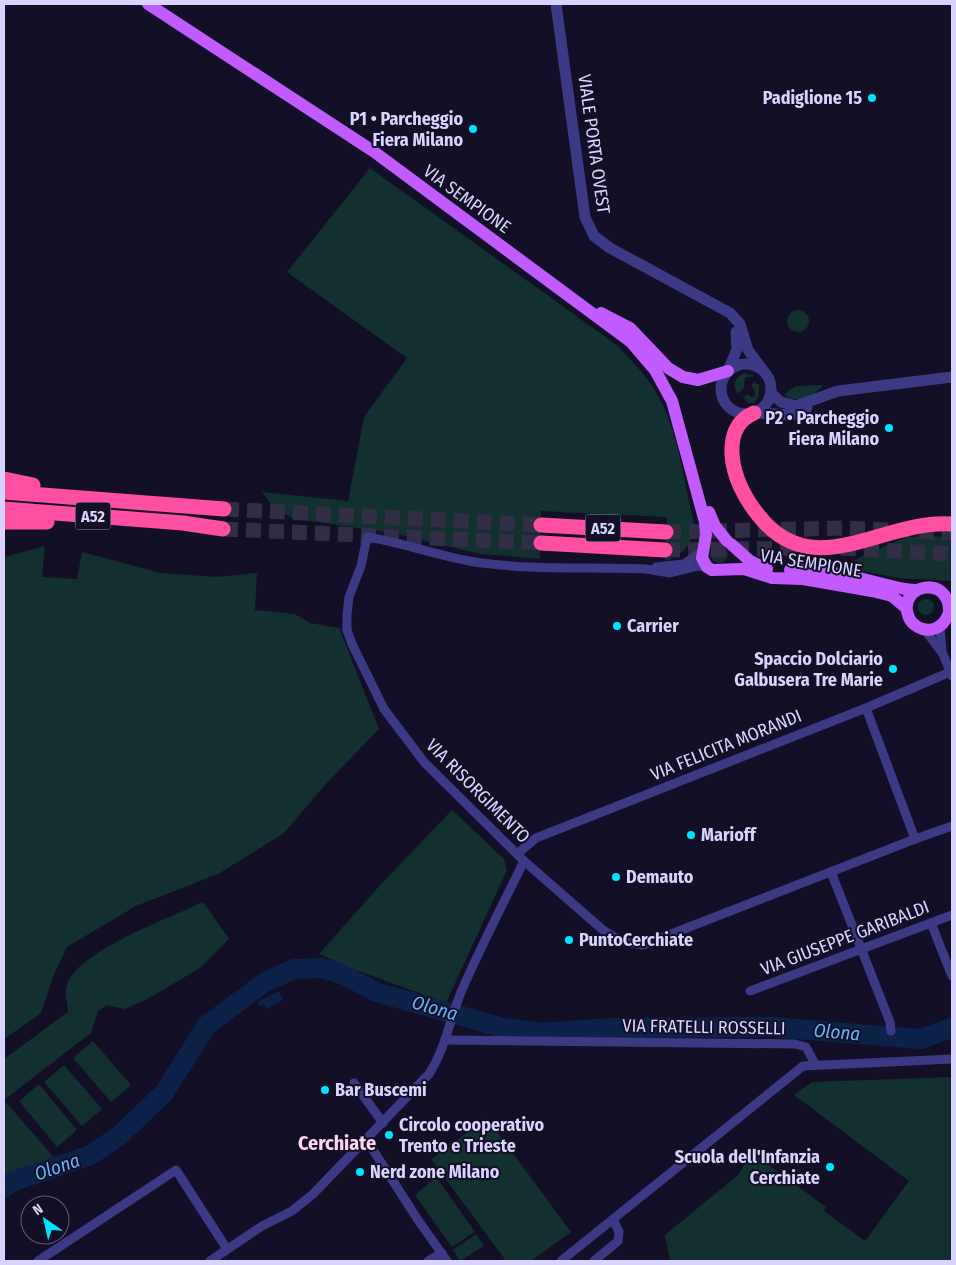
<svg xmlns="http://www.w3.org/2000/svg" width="956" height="1265" font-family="'Fira Sans Condensed',sans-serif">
<rect width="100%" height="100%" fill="#130f26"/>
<g fill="#12302f">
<path d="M370 168 618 346C630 359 643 372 653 387 677 424 683 476 693 519 696 541 685 554 665 561L667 517 541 511 540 559 480 554 388 532 295 519 274 509 262 492 348 501 364 417 407 358 287 272Z"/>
<circle cx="798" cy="321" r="11"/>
<path d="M744 373 755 376 745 378 744 387 738 394C732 385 734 378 744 373Z"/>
<path d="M754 382 759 385V396L754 403H748L743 397 747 394 752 397 755 395V390L751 386Z"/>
<path d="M823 385C816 396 794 406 784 394L796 386Z"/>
<path d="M918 536 952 537V581L899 578 839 567 899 540Z"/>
<circle cx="719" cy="554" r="9"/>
<path d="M45 546 42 577 77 579 82 552 161 573 216 577 257 573 255 610 295 614 310 623 339 628 379 729 325 785 284 833 218 874 136 906 67 947 53 977 41 1013 4 1039V557Z"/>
<circle cx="926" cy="607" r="8"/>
<path d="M452 810 504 859 507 870 446 1003 348 967 319 954 383 882Z"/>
<path d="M203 902 229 939 200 968 149 998 125 1009 107 1005 98 1011 91 1033 4 1100 57 1161 4 1182V1059L68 1012C68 1005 64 993 67 985 76 952 171 917 203 902Z"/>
<path d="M93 1041 131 1085 111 1102 73 1058Z"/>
<path d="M64 1065 102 1109 82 1126 44 1082Z"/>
<path d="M952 1077V1261H670L665 1235 738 1175 751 1152 826 1207 824 1211 865 1241 909 1181 794 1095 812 1082Z"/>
<path d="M39 1084 77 1130 57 1147 19 1101Z"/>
<path d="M487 1118 571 1232 531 1261H506L431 1159Z"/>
<path d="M436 1177 475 1232 452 1247 415 1195Z"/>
<path d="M476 1234 484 1246 460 1261 453 1250Z"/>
</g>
<path fill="#0c2248" d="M279 991 283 1000 266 1009 264 1005 260 1007 257 1002Z"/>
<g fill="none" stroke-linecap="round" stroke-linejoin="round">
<path stroke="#0c2248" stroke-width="20" d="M4 1188 14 1181 91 1155 120 1135 164 1093 207 1025 265 982 294 969 322 968 344 975 376 992 500 1027 539 1033 610 1028 772 1027 920 1039 952 1028"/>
<g stroke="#312d47" stroke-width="15" stroke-dasharray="15 8" stroke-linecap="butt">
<path d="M224 509 541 525"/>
<path d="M223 529 541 543"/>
<path d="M666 532 845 528 952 533"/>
<path d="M841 548 952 554"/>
<path d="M665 550 811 548"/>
</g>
<g stroke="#3d3a85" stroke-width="9">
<path d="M656 567 684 564 703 551"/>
<path d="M940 626 942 651"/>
<path d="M925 630 943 654 952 676"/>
<path d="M915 839 952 826"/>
<path d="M517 854 536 838 866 708 950 672"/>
<path d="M524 861 603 930 621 941 643 945 915 839 866 708"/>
<path d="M831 872 890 1022 891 1031"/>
<path d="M931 923 952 976"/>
<path d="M750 991 952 915"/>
<path d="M445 1040 795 1044 806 1047 815 1064"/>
<path d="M354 1083 383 1123"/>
<path d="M366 1139 418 1220 447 1261"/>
<path d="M38 1261 176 1170 227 1249"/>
<path d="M210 1261 262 1226 292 1211 313 1194 429 1074C445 1049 450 1020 461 992 480 948 503 904 524 861L424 762 384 709 352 644 347 630V615L349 597 361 566 367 537C406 543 443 558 482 563 536 570 592 567 646 569L670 573 698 566 707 567"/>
<path d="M428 1261 442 1253"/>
<path d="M561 1261 803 1066 952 1059"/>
<path d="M594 1261 618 1241 619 1232 613 1219"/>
</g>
<g stroke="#3d3a85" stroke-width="11">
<path d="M556 4 585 217 594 236 610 248 730 313 740 324 748 350 762 369"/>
<circle cx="746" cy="389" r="25"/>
<path d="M728 371 737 349 736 332"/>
<path d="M771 393 781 402 796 406 838 391 952 377"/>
<path d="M755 413 793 415 807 408"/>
</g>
<g stroke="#c25bff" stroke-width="12">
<path d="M148 4 373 151 631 342 655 370 672 401 705 522 706 535 702 558 707 567 712 570 744 569 772 578 803 579 872 591 892 596 906 608"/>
<path d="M601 313 630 328 668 368 683 377 698 380 728 371"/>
<path d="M709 512 715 526 727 541"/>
<path d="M731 544 750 561 767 569"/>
<path d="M790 570C816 568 853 576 879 583 892 586 903 590 917 590"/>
<path d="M949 612C950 574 898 584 908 615 912 629 931 635 942 624 947 620 948 613 952 608"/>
</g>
<g stroke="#ff4fa3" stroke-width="15">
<path d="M754 413C737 420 731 436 732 454 733 476 745 499 759 516 814 585 882 519 952 524"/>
<path d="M4 479 33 485"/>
<path d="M4 492 224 509"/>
<path d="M4 509 183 523 223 529"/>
<path d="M4 522H47"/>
<path d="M541 525 666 532"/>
<path d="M541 543 665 550"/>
</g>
</g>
<g fill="#00e5ff" stroke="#130f26" stroke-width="2">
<circle cx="872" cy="98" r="5"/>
<circle cx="473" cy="129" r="5"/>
<circle cx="889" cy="428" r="5"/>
<circle cx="617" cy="626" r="5"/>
<circle cx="893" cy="669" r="5"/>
<circle cx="691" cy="835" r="5"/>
<circle cx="616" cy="877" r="5"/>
<circle cx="569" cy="940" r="5"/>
<circle cx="325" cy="1090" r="5"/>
<circle cx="389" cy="1135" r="5"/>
<circle cx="830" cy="1167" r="5"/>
<circle cx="360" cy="1172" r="5"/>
</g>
<g text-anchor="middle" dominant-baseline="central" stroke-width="4" stroke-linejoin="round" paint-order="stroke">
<g fill="#130f26" stroke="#9e99be" stroke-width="1">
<rect x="75.5" y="502.5" width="35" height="27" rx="4"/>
<rect x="585.5" y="514.5" width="35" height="27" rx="4"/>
</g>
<g font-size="16" font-weight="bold" fill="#d9d4ff">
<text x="93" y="516">A52</text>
<text x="603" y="528">A52</text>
</g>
<g font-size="18" font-weight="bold" fill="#d9d4ff" stroke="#130f26" text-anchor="start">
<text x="862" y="98" text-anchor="end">Padiglione 15</text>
<text x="463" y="119" text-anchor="end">P1 • Parcheggio<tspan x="463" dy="21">Fiera Milano</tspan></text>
<text x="879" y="418" text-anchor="end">P2 • Parcheggio<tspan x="879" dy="21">Fiera Milano</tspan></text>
<text x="627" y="626">Carrier</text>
<text x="883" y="659" text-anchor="end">Spaccio Dolciario<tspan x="883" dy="21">Galbusera Tre Marie</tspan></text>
<text x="701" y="835">Marioff</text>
<text x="626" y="877">Demauto</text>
<text x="579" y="940">PuntoCerchiate</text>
<text x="335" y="1090">Bar Buscemi</text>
<text x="399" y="1125">Circolo cooperativo<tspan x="399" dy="21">Trento e Trieste</tspan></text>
<text x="820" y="1157" text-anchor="end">Scuola dell'Infanzia<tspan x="820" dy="21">Cerchiate</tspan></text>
<text x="370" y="1172">Nerd zone Milano</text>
</g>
<g font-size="18" fill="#d9d4ff" stroke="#130f26">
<text transform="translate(594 144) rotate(82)">VIALE PORTA OVEST</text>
<text transform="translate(467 199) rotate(36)">VIA SEMPIONE</text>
<text transform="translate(811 563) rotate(9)">VIA SEMPIONE</text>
<text transform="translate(726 745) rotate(-22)">VIA FELICITA MORANDI</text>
<text transform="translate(478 791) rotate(45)">VIA RISORGIMENTO</text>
<text transform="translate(845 938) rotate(-21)">VIA GIUSEPPE GARIBALDI</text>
<text transform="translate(704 1027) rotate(1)">VIA FRATELLI ROSSELLI</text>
</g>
<g font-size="19" font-style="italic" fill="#62b6ff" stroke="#130f26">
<text transform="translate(435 1008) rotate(16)">Olona</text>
<text transform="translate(837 1032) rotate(5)">Olona</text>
<text transform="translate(57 1167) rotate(-19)">Olona</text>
</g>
<g font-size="20" font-weight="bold" fill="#ffd6f0" stroke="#130f26">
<text x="337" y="1143">Cerchiate</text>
</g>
</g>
<rect width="956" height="1265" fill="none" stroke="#d9d4ff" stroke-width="10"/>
<g transform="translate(45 1220) rotate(326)"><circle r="24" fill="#130f26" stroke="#625e7d"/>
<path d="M0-4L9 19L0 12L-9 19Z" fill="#00e5ff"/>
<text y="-8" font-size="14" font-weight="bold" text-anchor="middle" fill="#d9d4ff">N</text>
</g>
</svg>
